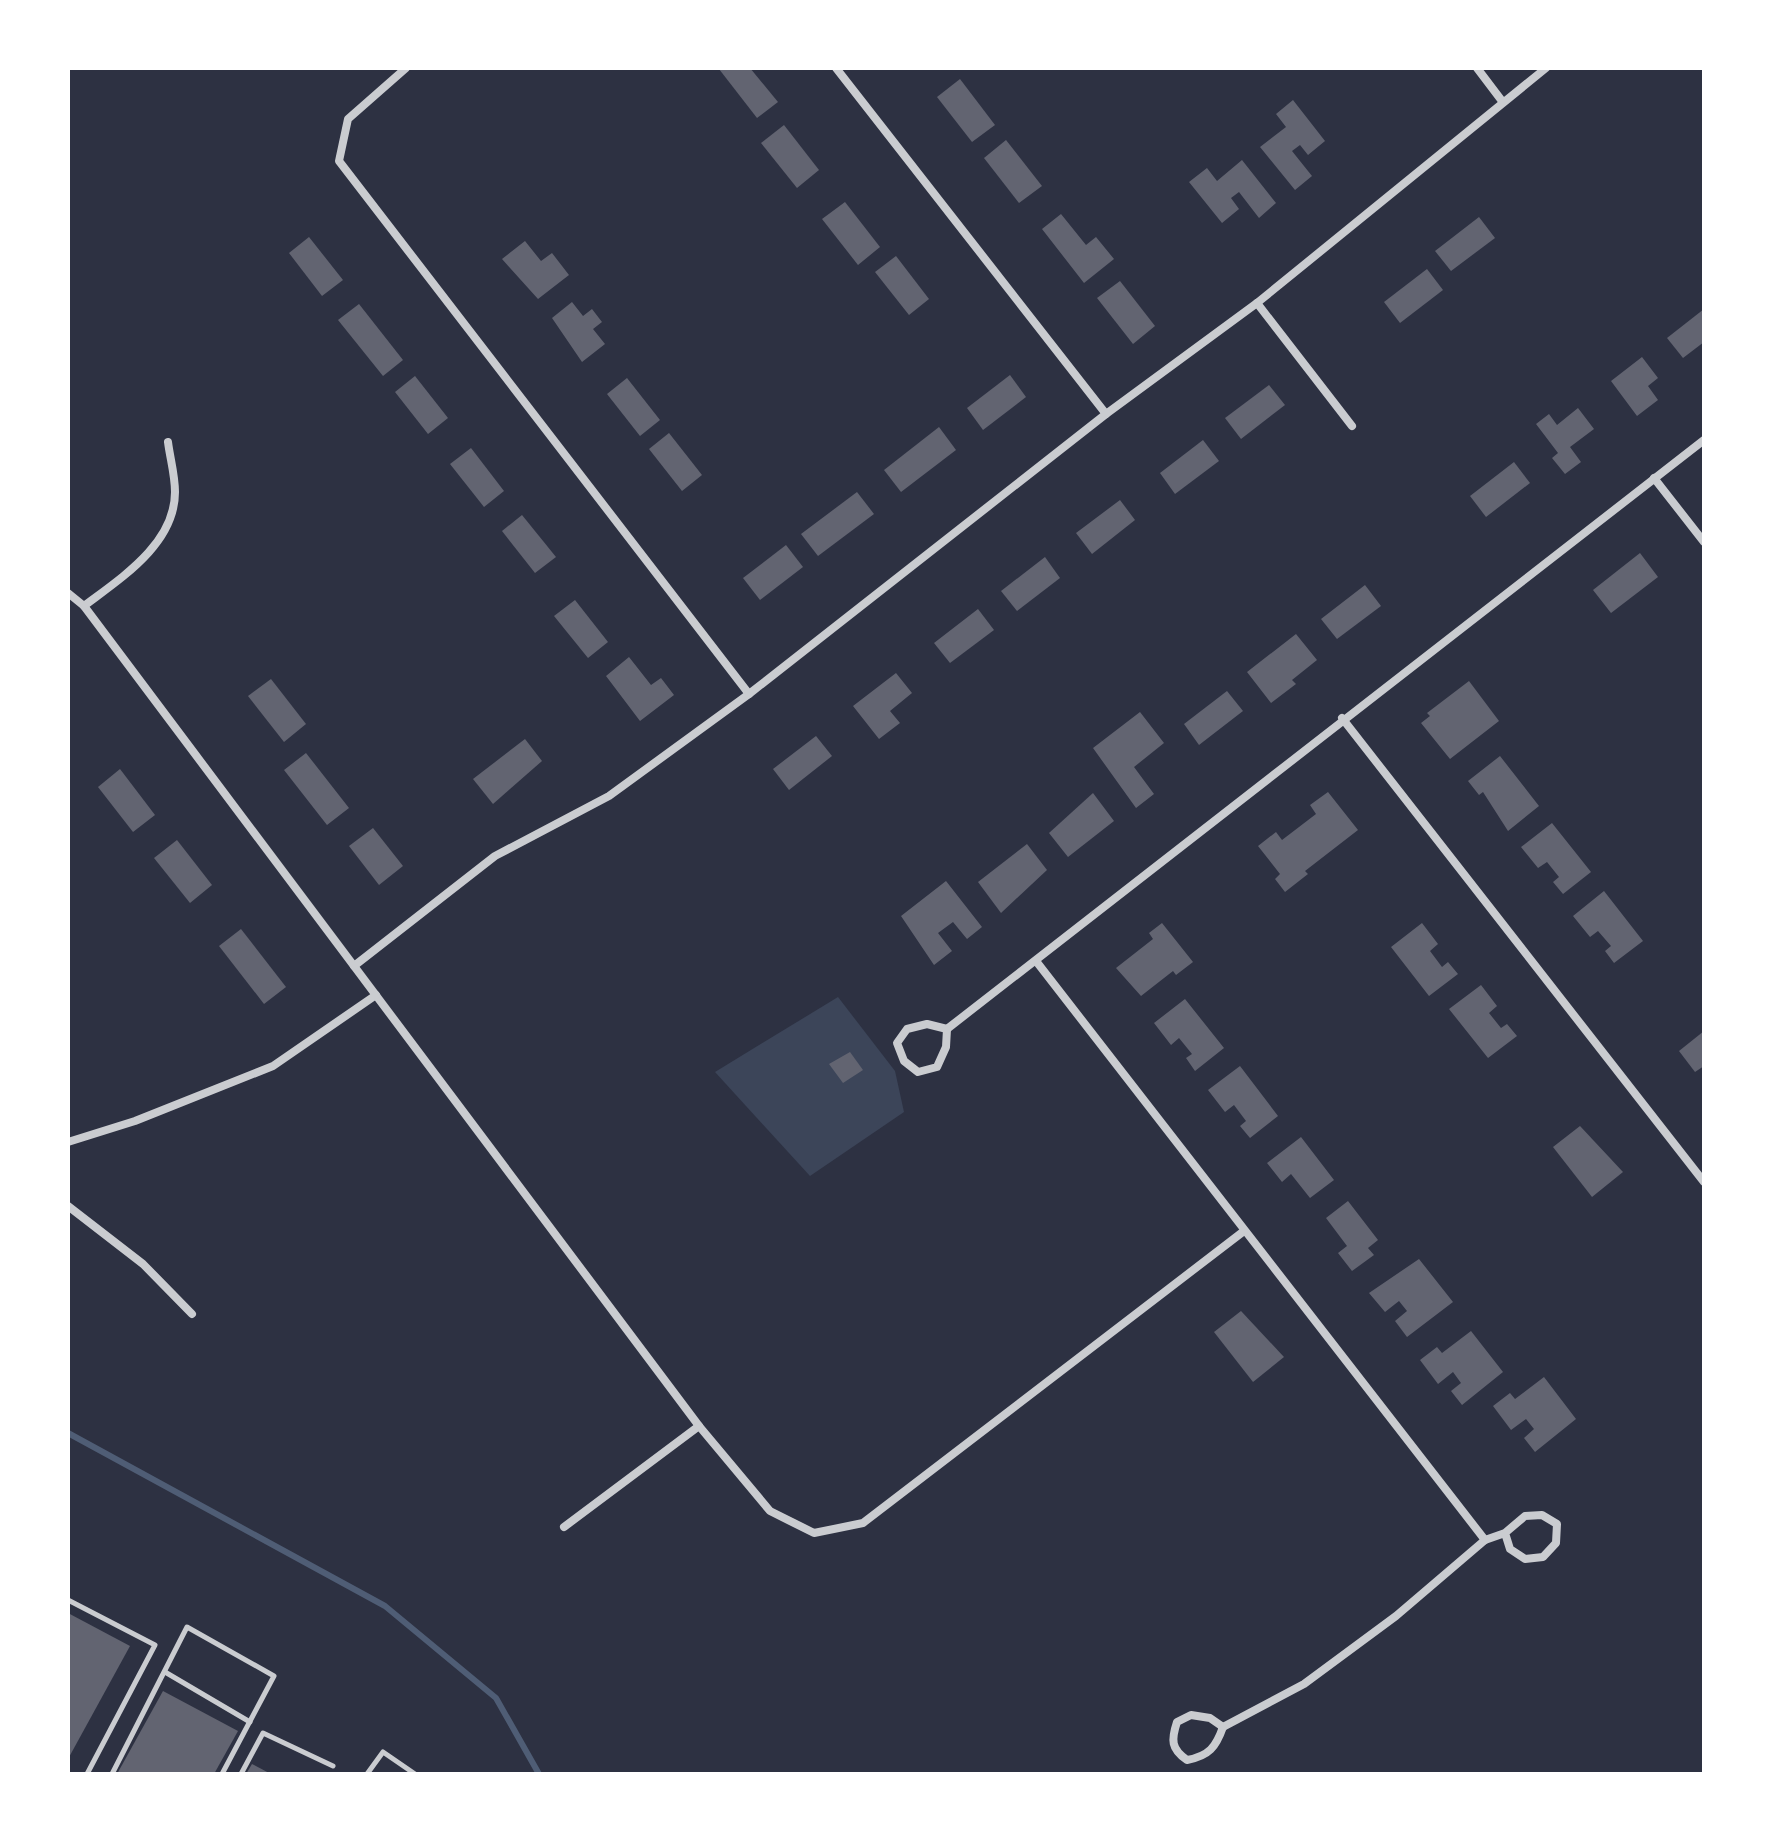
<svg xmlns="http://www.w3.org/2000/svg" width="1772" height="1842" font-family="'PT Sans Narrow',sans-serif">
<rect width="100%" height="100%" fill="#2d3142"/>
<path fill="#3c4559" d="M838 997 895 1071 904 1112 810 1176 715 1072Z"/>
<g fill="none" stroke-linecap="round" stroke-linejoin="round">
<path stroke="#4f5d75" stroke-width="6" d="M68 1433 385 1606 496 1698 539 1774"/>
</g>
<g fill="#626471">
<path d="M750 68 778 102 757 118 719 69Z"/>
<path d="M960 79 995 125 972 142 937 97Z"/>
<path d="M1293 100 1325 141 1308 155 1300 145 1292 151 1312 176 1295 190 1260 147 1286 127 1276 114Z"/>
<path d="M784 125 819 170 797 188 761 143Z"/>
<path d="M1006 140 1042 186 1019 203 984 158Z"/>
<path d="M1242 160 1276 203 1259 218 1239 192 1231 198 1239 209 1222 223 1189 182 1207 168 1217 181Z"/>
<path d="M845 202 880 247 858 265 822 219Z"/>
<path d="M1061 214 1086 245 1096 237 1114 259 1084 283 1042 229Z"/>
<path d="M1479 217 1495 238 1451 271 1435 251Z"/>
<path d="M309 237 343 280 322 296 289 253Z"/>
<path d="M525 241 541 261 552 253 569 275 538 299 502 259Z"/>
<path d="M896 256 929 299 909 315 875 272Z"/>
<path d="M1427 269 1443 290 1400 323 1384 302Z"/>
<path d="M1120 281 1155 326 1133 344 1097 298Z"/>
<path d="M572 302 583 316 592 309 602 322 593 329 605 344 582 362 552 318Z"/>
<path d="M359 304 403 360 383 376 338 320Z"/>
<path d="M1704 309V342L1683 358 1667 338Z"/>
<path d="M1642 357 1658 378 1648 386 1658 400 1637 416 1611 381Z"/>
<path d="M1010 375 1026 397 983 430 967 408Z"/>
<path d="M415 376 448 418 428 434 395 392Z"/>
<path d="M627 378 660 420 640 436 607 394Z"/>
<path d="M1269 385 1285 405 1241 439 1225 418Z"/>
<path d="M1578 408 1594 429 1570 447 1581 462 1565 474 1552 458 1558 453 1536 424 1549 414 1557 425Z"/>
<path d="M939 427 956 450 901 492 884 470Z"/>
<path d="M669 433 702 475 682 491 649 449Z"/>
<path d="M1203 440 1219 461 1175 494 1160 473Z"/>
<path d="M471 448 504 491 484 507 450 464Z"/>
<path d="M1514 462 1530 483 1486 517 1470 496Z"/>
<path d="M857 492 874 514 818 556 801 534Z"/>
<path d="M1120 500 1135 520 1092 554 1076 533Z"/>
<path d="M522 515 556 557 535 573 502 531Z"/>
<path d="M786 545 803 567 760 600 743 578Z"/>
<path d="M1640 553 1658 577 1611 613 1593 590Z"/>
<path d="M1045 557 1060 578 1017 611 1001 591Z"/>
<path d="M1365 585 1381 606 1337 639 1321 619Z"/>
<path d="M575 600 608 642 588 658 554 616Z"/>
<path d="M978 609 994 630 950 663 934 643Z"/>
<path d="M1296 634 1317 660 1292 680 1296 684 1271 703 1247 672Z"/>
<path d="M629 657 651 685 661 678 674 695 640 721 606 676Z"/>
<path d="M896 673 912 693 890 711 900 723 879 739 853 706Z"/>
<path d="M271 679 306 724 284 742 248 696Z"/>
<path d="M1469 681 1499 721 1450 759 1421 723 1430 716 1427 713Z"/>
<path d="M1227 691 1243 711 1199 745 1184 724Z"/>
<path d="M1140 712 1164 743 1134 767 1154 794 1136 808 1093 748Z"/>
<path d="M816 736 832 756 789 790 773 769Z"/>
<path d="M525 739 542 761 493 804 473 779Z"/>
<path d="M306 753 349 808 327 825 284 770Z"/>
<path d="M1500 756 1539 806 1508 831 1483 792 1479 795 1468 781Z"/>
<path d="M120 769 155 815 133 832 98 787Z"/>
<path d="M1328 792 1358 830 1305 871 1308 874 1285 892 1275 879 1280 874 1258 846 1276 832 1282 840 1316 814 1310 805Z"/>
<path d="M1093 793 1114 821 1068 857 1049 833Z"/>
<path d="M1552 823 1591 872 1563 894 1553 882 1559 877 1547 862 1538 868 1521 847Z"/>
<path d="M373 828 403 866 379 885 349 846Z"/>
<path d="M177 840 212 885 190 903 154 858Z"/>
<path d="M1027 844 1047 870 1001 913 978 882Z"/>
<path d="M946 881 982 927 967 939 953 922 938 933 952 951 934 965 901 916Z"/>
<path d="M1604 891 1643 941 1614 963 1605 951 1611 946 1598 931 1590 937 1573 916Z"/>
<path d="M1162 923 1193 962 1176 975 1173 971 1141 996 1116 968 1153 939 1149 933Z"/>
<path d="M1422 923 1438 944 1430 951 1442 967 1448 962 1458 974 1429 996 1391 947Z"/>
<path d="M241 929 286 987 264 1004 219 946Z"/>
<path d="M1481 985 1497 1006 1489 1013 1501 1028 1507 1024 1517 1036 1488 1058 1449 1009Z"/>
<path d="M1185 999 1224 1048 1195 1071 1186 1058 1192 1054 1179 1038 1171 1045 1154 1023Z"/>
<path d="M1704 1031V1066L1695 1072 1679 1051Z"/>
<path d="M850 1052 863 1070 843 1083 829 1064Z"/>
<path d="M1240 1066 1278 1116 1250 1138 1240 1126 1246 1121 1234 1105 1225 1112 1208 1090Z"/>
<path d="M1580 1126 1623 1172 1592 1197 1553 1147Z"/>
<path d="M1301 1137 1334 1180 1310 1198 1291 1174 1282 1182 1267 1163Z"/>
<path d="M1348 1201 1378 1240 1368 1248 1374 1255 1352 1271 1338 1253 1347 1246 1326 1218Z"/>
<path d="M1419 1259 1453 1302 1407 1337 1395 1321 1407 1311 1399 1301 1385 1312 1369 1293Z"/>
<path d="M1241 1311 1284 1357 1253 1382 1214 1332Z"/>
<path d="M1471 1331 1503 1372 1462 1405 1451 1391 1461 1383 1453 1372 1438 1384 1420 1360 1437 1347 1442 1353Z"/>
<path d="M1544 1377 1576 1419 1535 1452 1524 1438 1534 1429 1526 1419 1511 1430 1493 1406 1510 1393 1515 1399Z"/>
<path d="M68 1613 130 1646 68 1759Z"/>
<path d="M163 1691 238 1731 214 1774H117Z"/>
<path d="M252 1764 271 1774H246Z"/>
</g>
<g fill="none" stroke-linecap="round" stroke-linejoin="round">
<g stroke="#caccd0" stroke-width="5">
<path d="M68 1600 155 1645 87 1774"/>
<path d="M165 1672 250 1722"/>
<path d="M112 1774 187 1627 274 1676 222 1774"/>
<path d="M241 1774 263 1733 333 1766"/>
<path d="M367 1774 383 1752 415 1774"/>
</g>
<g stroke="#caccd0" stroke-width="8">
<path d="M406 68 348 119 339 161 749 694"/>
<path d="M836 68 1106 414"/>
<path d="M1477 68 1502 101"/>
<path d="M1257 303 1352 426"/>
<path d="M1654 478 1704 542"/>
<path d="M68 593 84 606 699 1426 770 1511 814 1533 863 1523 1244 1231"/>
<path d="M84 606C121 578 175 544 175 492 175 475 170 458 168 442"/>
<path d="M1342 718 1704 1182"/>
<path d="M1036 961 1485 1540"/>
<path d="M354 966 495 856 609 796 749 694 1106 414 1257 303 1546 68"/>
<path d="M927 1024 947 1029 946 1047 937 1067 918 1072 904 1061 897 1043 907 1029Z"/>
<path d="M947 1029 1704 440"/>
<path d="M68 1142 135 1121 273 1066 376 995"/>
<path d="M68 1206 143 1264 192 1314"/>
<path d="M564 1527 699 1426"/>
<path d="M1191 1715 1210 1718 1223 1727C1216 1747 1209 1756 1187 1760 1171 1749 1171 1740 1177 1722Z"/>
<path d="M1223 1727 1304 1684 1396 1616 1485 1540 1505 1533 1525 1516 1542 1515 1557 1524 1556 1543 1543 1557 1525 1559 1510 1549 1505 1533"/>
</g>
</g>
<rect width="1772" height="1842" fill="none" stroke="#ffffff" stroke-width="140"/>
</svg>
